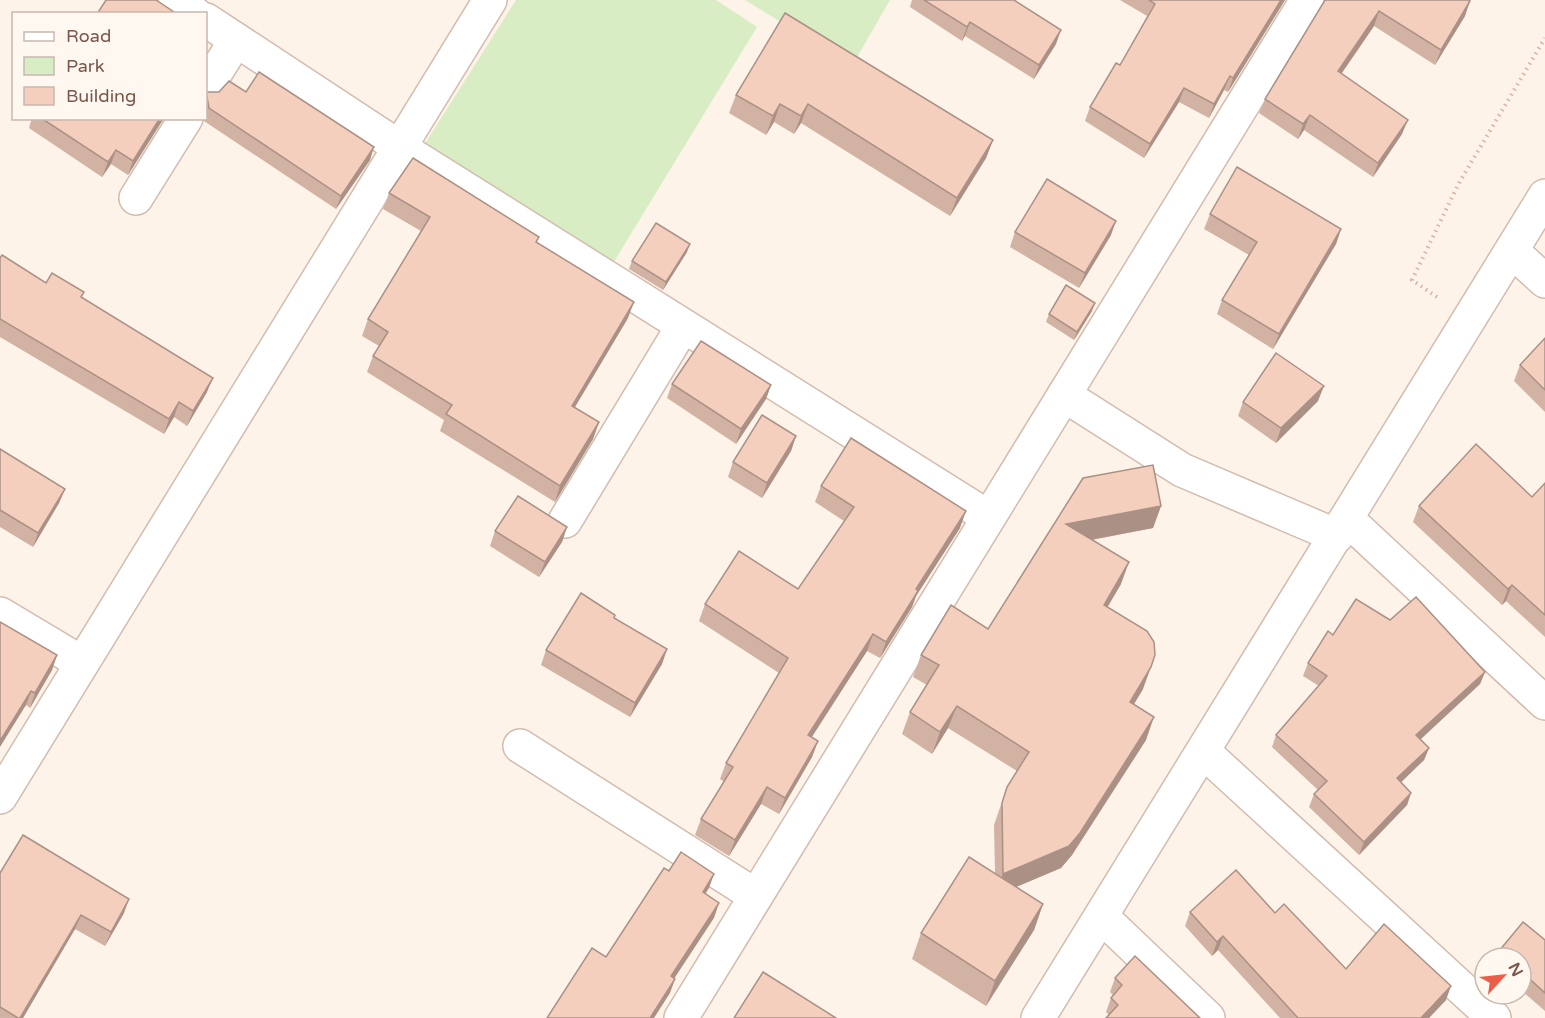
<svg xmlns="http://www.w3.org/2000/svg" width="1545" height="1018" font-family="'Varela Round',sans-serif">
<rect width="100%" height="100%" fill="#fdf3e8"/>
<g fill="#d9edc5">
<path d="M516 0H716L757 27 612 265 424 145Z"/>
<path d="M745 0H890L852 66Z"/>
</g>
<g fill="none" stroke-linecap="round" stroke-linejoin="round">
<defs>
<g id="minor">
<path d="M175 0 195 14"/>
<path d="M206 20 399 147 988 517"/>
<path d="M206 88 236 40"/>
<path d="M136 198 186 118"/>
<path d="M1512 251 1545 281"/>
<path d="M1064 395 1182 470 1337 536"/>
<path d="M1347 519 1545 703"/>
<path d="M565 521 683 326"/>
<path d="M0 614 82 663"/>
<path d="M520 746 756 896"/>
<path d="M1204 752 1494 1018"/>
<path d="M0 797 490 0"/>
<path d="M1102 917 1208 1018"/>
<path d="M681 1018 1307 0"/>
<path d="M1038 1018 1545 196"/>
</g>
</defs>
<use href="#minor" stroke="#d3bcaf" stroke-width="36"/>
<path stroke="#dab2a1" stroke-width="4" stroke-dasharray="1.5 4.5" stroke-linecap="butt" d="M1437 297 1412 280 1459 183 1545 38"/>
<use href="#minor" stroke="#fff" stroke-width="33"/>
</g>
<g fill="#d2b2a3">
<path d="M912 0H1014L1056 44 1034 79 965 36 962 41 910 7Z"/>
<path d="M1120 0H1285L1228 92 1224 90 1209 118 1179 102 1144 158 1085 121 1090 107 1120 65 1147 16Z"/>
<path d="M1324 0H1468L1465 16 1435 65 1374 26 1341 74 1402 134 1373 177 1304 130 1298 139 1259 113 1265 99 1324 3Z"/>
<path d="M785 13 993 140 986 158 950 216 801 123 794 134 774 122 766 135 729 113 736 95Z"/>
<path d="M206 92H246L370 160 336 209 204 121V118H206Z"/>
<path d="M32 118H164L128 175 111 164 102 177 29 128Z"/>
<path d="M389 193 537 243 628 318 575 407 599 422 593 439 555 502 440 431 444 420 367 372 373 356 379 346 362 336 368 319 421 231 383 209Z"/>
<path d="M1210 214 1341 229 1336 244 1273 349 1217 314 1222 300 1249 255 1204 229Z"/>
<path d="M1015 232 1111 235 1079 288 1010 247Z"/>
<path d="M687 252 663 290 629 269 632 261Z"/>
<path d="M0 258 46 283 82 298 207 392 187 426 174 417 164 434 0 337Z"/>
<path d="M1092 311 1074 340 1046 322 1049 314Z"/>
<path d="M1545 338V412L1514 381 1520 365Z"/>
<path d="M672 384 771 385 766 399 736 444 667 398Z"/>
<path d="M1318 401 1276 443 1238 416 1243 402Z"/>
<path d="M796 436 791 451 762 498 728 477 733 462Z"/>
<path d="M0 449 65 489 59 503 33 547 0 527Z"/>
<path d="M1083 478 1161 506 1153 528 1092 540 1121 584 1107 607 1143 689 1134 704 1146 740 1072 855 1061 868 1016 887 1043 904 1034 930 986 1006 912 959 921 933 995 873 994 825 1007 787 1017 771 948 728 932 754 902 734 910 712 927 685 913 677 921 655 988 629Z"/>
<path d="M1545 483V637L1506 601 1502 605 1413 522 1419 506 1532 497Z"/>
<path d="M821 486 960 528 916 596 912 607 880 658 867 651 812 737 818 741 812 757 779 814 761 804 729 856 695 835 701 819 724 782 720 779 726 763 779 673 699 621 705 604 798 589 844 521 815 502Z"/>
<path d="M567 527 562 542 539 577 490 546 495 531Z"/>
<path d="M615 615 614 618 667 649 662 664 630 717 541 665 546 650Z"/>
<path d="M1390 620 1485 672 1480 684 1420 740 1429 748 1424 760 1401 782 1411 793 1407 805 1359 855 1309 807 1314 794 1318 790 1272 747 1276 735 1319 686 1303 676 1308 663 1333 635Z"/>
<path d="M0 622 57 655 52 670 30 708 26 705Z"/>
<path d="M0 873 124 913 105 946 75 929 23 1018H0Z"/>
<path d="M1190 912 1275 913 1346 969 1446 1000 1429 1018H1280L1218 950 1212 956 1185 926Z"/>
<path d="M1545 940V1011L1521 990V958H1497L1499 951Z"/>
<path d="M1115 978 1200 1018 1109 1015 1106 1012 1111 998 1113 995 1110 992Z"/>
</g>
<g fill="#ab9185">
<path d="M1281 0H1285L1228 92 1233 78Z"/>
<path d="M1470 1 1465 16 1435 65 1441 50Z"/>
<path d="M1379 11 1374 26 1333 86 1338 71Z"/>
<path d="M970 22 965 36 962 41 967 27Z"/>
<path d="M1061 30 1056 44 1034 79 1039 65Z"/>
<path d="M1230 76 1224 90 1209 118 1214 104Z"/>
<path d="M1184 88 1179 102 1144 158 1150 144Z"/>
<path d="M780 104 774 122 766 135 773 116Z"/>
<path d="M808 104 801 123 794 134 801 116Z"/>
<path d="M1310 115 1304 130 1298 139 1303 124Z"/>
<path d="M160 118H164L128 175 133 161Z"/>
<path d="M1408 120 1402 134 1373 177 1378 163Z"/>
<path d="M993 140 986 158 950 216 957 198Z"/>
<path d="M374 147 370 160 336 209 341 196Z"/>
<path d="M116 150 111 164 102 177 108 162Z"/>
<path d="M1116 221 1111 235 1079 288 1085 273Z"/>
<path d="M1341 229 1336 244 1273 349 1279 334Z"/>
<path d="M690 244 687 252 663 290 666 282Z"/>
<path d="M634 302 628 318 566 422 572 406Z"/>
<path d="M1095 303 1092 311 1074 340 1077 332Z"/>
<path d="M213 378 207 392 187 426 193 411Z"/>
<path d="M771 385 766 399 736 444 741 429Z"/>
<path d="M1324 386 1318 401 1276 443 1281 428Z"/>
<path d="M179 402 174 417 164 434 169 419Z"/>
<path d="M599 422 593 439 555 502 560 486Z"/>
<path d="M796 436 791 451 762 498 767 483Z"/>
<path d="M65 489 59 503 33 547 38 533Z"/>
<path d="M1161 506 1153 528 1058 546 1066 524Z"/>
<path d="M966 511 960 528 916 596 912 607 880 658 886 642 916 589Z"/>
<path d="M567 527 562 542 539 577 545 562Z"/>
<path d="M1129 562 1121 584 1096 627 1104 605Z"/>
<path d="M1512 585 1506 601 1502 605 1508 589Z"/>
<path d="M873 634 867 651 802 752 808 735Z"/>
<path d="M667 649 662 664 630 717 635 703Z"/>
<path d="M57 655 52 670 30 708 35 693Z"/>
<path d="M1151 667 1143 689 1122 724 1130 702Z"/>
<path d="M1485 672 1480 684 1411 748 1416 735Z"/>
<path d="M31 691 26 705 0 747V741Z"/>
<path d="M957 706 948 728 932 754 940 732Z"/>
<path d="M1154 717 1146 740 1072 855 1061 868 995 896 1003 874Z"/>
<path d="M818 741 812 757 779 814 785 798Z"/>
<path d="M1429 748 1424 760 1392 791 1397 778Z"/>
<path d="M767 787 761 804 729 856 735 840Z"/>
<path d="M1411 793 1407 805 1359 855 1364 842Z"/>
<path d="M714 874 709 888 697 907 703 892Z"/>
<path d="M129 899 124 913 105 946 111 932Z"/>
<path d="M719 903 714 918 666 991 671 976Z"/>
<path d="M1043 904 1034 930 986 1006 995 981Z"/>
<path d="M81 915 75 929 23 1018H20Z"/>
<path d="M1223 936 1218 950 1212 956 1217 942Z"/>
<path d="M675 979 670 993 654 1018H650Z"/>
<path d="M1451 986 1446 1000 1429 1018H1421Z"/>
</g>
<g fill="#f4cfbe" stroke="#ab9185" stroke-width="1.5">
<path d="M106 0H156L177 14H97Z"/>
<path d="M924 0H1014L1061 30 1039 65 970 22 967 27Z"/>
<path d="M1149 0H1281L1233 78 1230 76 1214 104 1184 88 1150 144 1090 107 1116 63 1120 65 1155 4Z"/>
<path d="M1325 0H1468L1470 1 1441 50 1379 11 1338 71 1408 120 1378 163 1310 115 1303 124 1265 99Z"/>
<path d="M785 13 993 140 957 198 808 104 801 116 780 104 773 116 736 95Z"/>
<path d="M259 72 374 147 341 196 209 108 207 97 206 94V92H219L229 81 246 92Z"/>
<path d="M41 118H160L133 161 116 150 108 162Z"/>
<path d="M413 158 539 237 536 242 634 302 572 406 599 422 560 486 446 414 452 405 373 356 388 332 368 319 430 217 389 193Z"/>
<path d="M1237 167 1341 229 1279 334 1222 300 1257 242 1210 214Z"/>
<path d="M1047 179 1116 221 1085 273 1015 232Z"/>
<path d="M656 223 690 244 666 282 632 261Z"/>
<path d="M2 255 46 283 52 273 84 292 81 297 213 378 193 411 179 402 169 419 0 319V258Z"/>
<path d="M1066 285 1095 303 1077 332 1049 314Z"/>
<path d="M1545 338V390L1520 365Z"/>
<path d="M701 341 771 385 741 429 672 384Z"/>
<path d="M1276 353 1324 386 1281 428 1243 402Z"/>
<path d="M762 415 796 436 767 483 733 462Z"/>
<path d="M851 438 966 511 916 589 918 591 886 642 873 634 808 735 818 741 785 798 767 787 735 840 701 819 733 767 726 763 788 658 705 604 739 551 798 589 854 507 821 486Z"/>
<path d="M1476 444 1532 497 1545 483V615L1512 585 1508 589 1419 506Z"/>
<path d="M0 449 65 489 38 533 0 510Z"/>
<path d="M1153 465 1161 506 1066 524 1129 562 1104 605 1147 631 1154 642 1155 655 1151 667 1130 702 1154 717 1080 833 1069 846 1003 874 1002 803 1007 787 1029 752 957 706 940 732 910 712 939 665 921 655 951 605 988 629 1083 478Z"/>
<path d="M518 496 567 527 545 562 495 531Z"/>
<path d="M581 593 615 615 614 618 667 649 635 703 546 650Z"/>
<path d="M1416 597 1485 672 1416 735 1429 748 1397 778 1411 793 1364 842 1314 794 1327 781 1276 735 1327 676 1308 663 1328 631 1333 635 1356 599 1390 620Z"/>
<path d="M0 622 57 655 35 693 31 691 0 741Z"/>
<path d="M23 835 129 899 111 932 81 915 20 1018H18L0 1007V873Z"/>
<path d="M681 852 714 874 703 892 719 903 671 976 675 979 650 1018H547L592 948 606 957 664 868 669 871Z"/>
<path d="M969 857 1043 904 995 981 921 933Z"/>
<path d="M1236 870 1275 913 1284 904 1346 969 1384 924 1451 986 1421 1018H1298L1223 936 1217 942 1190 912Z"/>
<path d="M1523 922 1545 940V993L1521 971V958H1506L1499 951Z"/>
<path d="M1135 956 1200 1018H1106L1118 1005 1111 998 1122 985 1115 978Z"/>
<path d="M763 972 836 1018H734Z"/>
</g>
<rect x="12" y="12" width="195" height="108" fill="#fff8f0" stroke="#cab8ae" stroke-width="1.5"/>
<rect x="24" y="32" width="30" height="9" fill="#ffffff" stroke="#cab8ae" stroke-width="1.5"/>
<text x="66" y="42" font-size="18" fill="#7a574a">Road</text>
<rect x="24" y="57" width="30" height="18" fill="#d9edc5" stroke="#cab8ae" stroke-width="1.5"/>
<text x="66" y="72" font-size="18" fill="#7a574a">Park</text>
<rect x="24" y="87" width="30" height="18" fill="#f4cfbe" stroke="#cab8ae" stroke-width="1.5"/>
<text x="66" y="102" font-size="18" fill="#7a574a">Building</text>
<g transform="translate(1503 976) rotate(63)"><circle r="28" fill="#fff8f0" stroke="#cab8ae" stroke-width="1.5"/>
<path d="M0-4.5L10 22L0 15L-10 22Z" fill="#ec5e48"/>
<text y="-9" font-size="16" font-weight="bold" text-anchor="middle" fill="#7a574a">N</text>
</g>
</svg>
